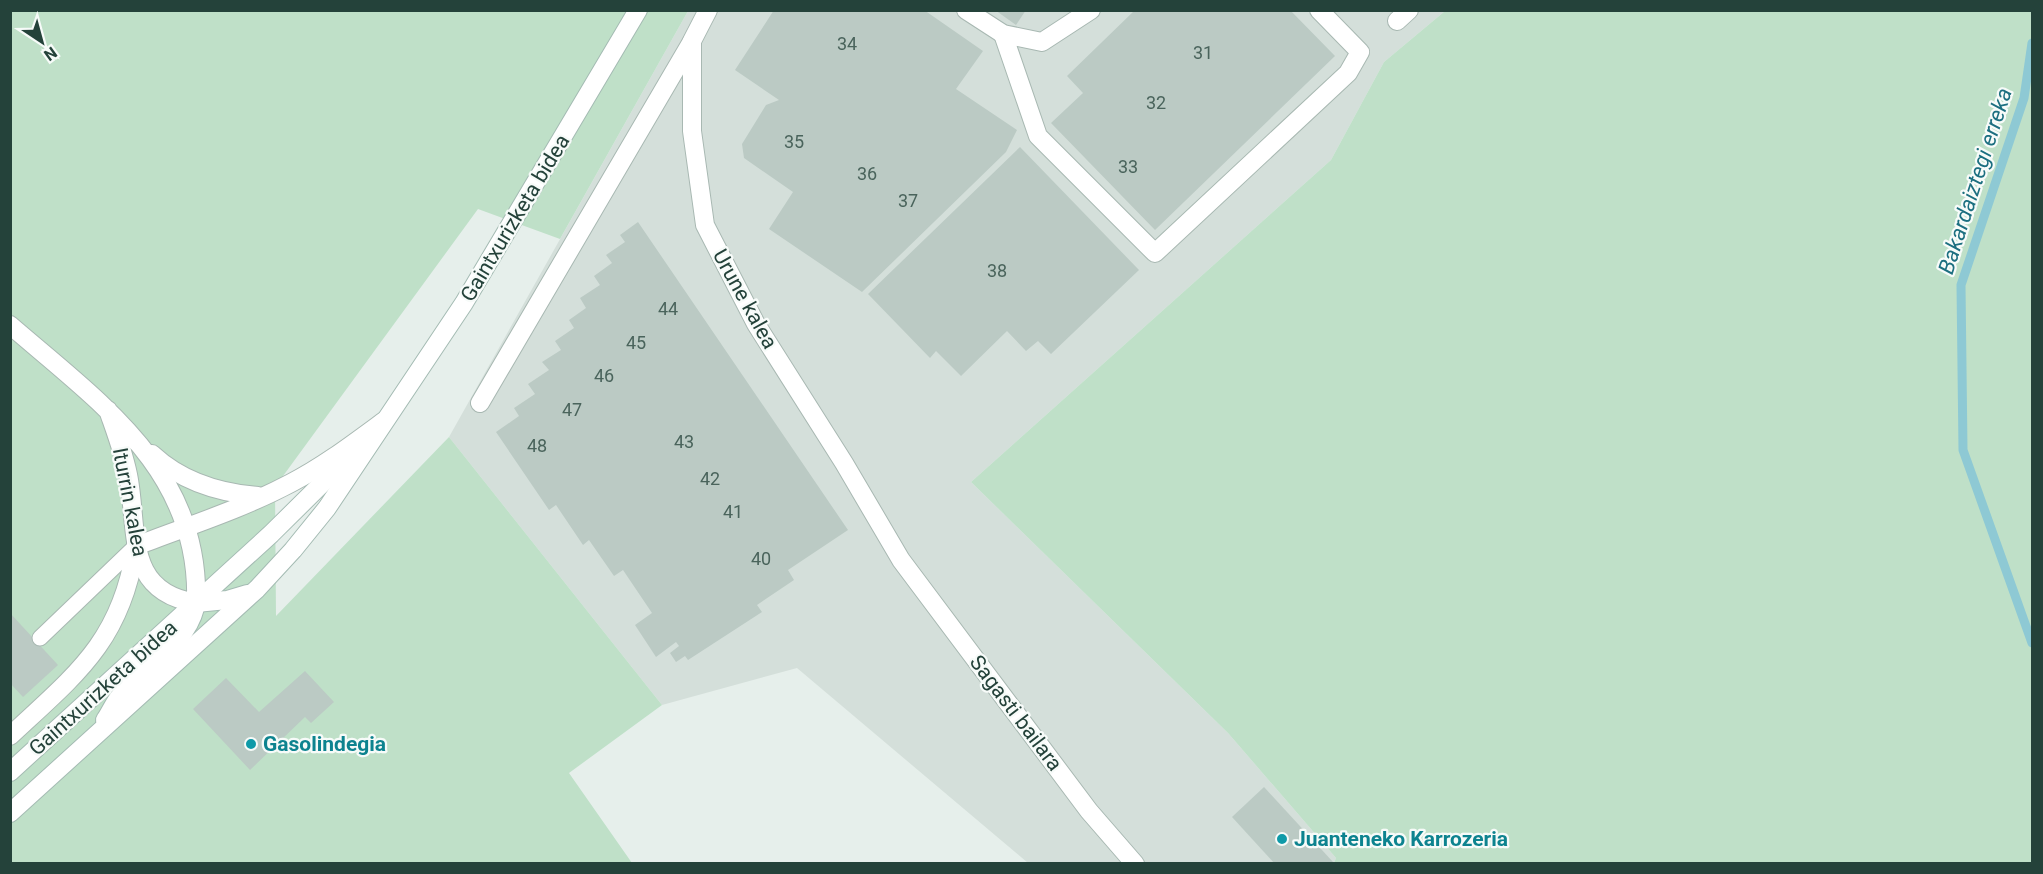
<svg xmlns="http://www.w3.org/2000/svg" width="2043" height="874" font-family="Roboto,sans-serif">
<rect width="100%" height="100%" fill="#e6efeb"/>
<path fill="#d4dfda" d="M688 11H1445L1384 62 1331 160 971 482 1228 733 1336 858 1334 863H1028L797 668 662 705 449 437Z"/>
<g fill="#bfe0c8">
<path d="M10 11H688L560 239 478 209 275 487 276 616 449 437 662 705 569 773 632 863H11Z"/>
<path d="M1445 11H2032V863H1334L1336 858 1228 733 971 482 1331 160 1384 62Z"/>
</g>
<g fill="none" stroke-linecap="round" stroke-linejoin="round">
<path stroke="#8ec9d4" stroke-width="9" d="M2032 43 2024 98 1961 285 1963 450 2032 643"/>
</g>
<g fill="#bbcac4">
<path d="M774 10H924L983 51 956 89 1017 130 1006 152 862 292 769 229 793 192 744 158 742 144 766 105 779 100 735 70Z"/>
<path d="M995 10H1026L1016 25Z"/>
<path d="M1135 10H1290L1335 56 1155 230 1051 123 1083 93 1067 76Z"/>
<path d="M1020 147 1139 270 1051 354 1038 341 1026 351 1007 331 961 376 936 351 930 358 868 294Z"/>
<path d="M638 222 848 530 788 570 794 580 757 605 762 612 688 660 685 656 676 662 670 653 679 646 676 642 656 657 635 625 652 613 623 570 614 576 589 540 583 545 556 505 549 510 496 432 519 416 514 408 535 394 528 384 549 370 542 362 561 350 555 341 574 328 569 320 586 308 580 298 600 285 594 276 612 263 606 255 625 242 620 235Z"/>
<path d="M10 613 58 665 23 697 10 683Z"/>
<path d="M305 671 334 702 311 723 305 717 250 770 193 709 226 678 259 712Z"/>
<path d="M1264 787 1333 862 1331 864H1275L1232 817Z"/>
</g>
<g fill="none" stroke-linecap="round" stroke-linejoin="round">
<defs>
<path id="lane" d="M40 638 136 546"/>
<g id="street">
<path d="M708 10 692 41V131L705 225 756 324 844 463 901 560 1089 811 1135 864"/>
<path d="M966 10 1003 34 1042 42 1091 10"/>
<path d="M1397 21 1409 10"/>
<path d="M1003 34 1038 136 1155 253 1348 73 1360 52 1319 10"/>
<path d="M10 325C100 403 201 471 196 603 126 592 138 534 129 480 125 456 116 433 108 410"/>
<path d="M480 403 691 43"/>
<path d="M152 454C181 481 220 493 258 496"/>
<path d="M136 546C188 526 242 509 291 483 324 466 354 443 384 421"/>
<path d="M10 736C74 676 120 643 135 551"/>
</g>
<g id="secondary">
<path d="M196 603 227 600 247 594"/>
<path d="M105 720C110 713 114 703 120 696 143 665 185 647 195 608"/>
<path d="M10 772 271 534 360 446"/>
<path d="M10 813 257 589 293 550 327 508 464 303 638 10"/>
</g>
</defs>
<use href="#lane" stroke="#a8b8b2" stroke-width="17"/>
<use href="#street" stroke="#a8b8b2" stroke-width="20"/>
<use href="#secondary" stroke="#a4bbb3" stroke-width="20"/>
<use href="#lane" stroke="#fff" stroke-width="15"/>
<use href="#street" stroke="#fff" stroke-width="18"/>
<use href="#secondary" stroke="#fff" stroke-width="18"/>
</g>
<g fill="#0f9aa8" stroke="#f7fbf9" stroke-width="2">
<circle cx="251" cy="744" r="6"/>
<circle cx="1282" cy="839" r="6"/>
</g>
<g text-anchor="middle" dominant-baseline="central" stroke-width="4.5" stroke-linejoin="round" paint-order="stroke">
<g font-size="18" fill="#4a645c">
<text x="847" y="43">34</text>
<text x="1203" y="52">31</text>
<text x="1156" y="102">32</text>
<text x="794" y="141">35</text>
<text x="1128" y="166">33</text>
<text x="867" y="173">36</text>
<text x="908" y="200">37</text>
<text x="997" y="270">38</text>
<text x="668" y="308">44</text>
<text x="636" y="342">45</text>
<text x="604" y="375">46</text>
<text x="572" y="409">47</text>
<text x="684" y="441">43</text>
<text x="537" y="445">48</text>
<text x="710" y="478">42</text>
<text x="733" y="511">41</text>
<text x="761" y="558">40</text>
</g>
<g font-size="21" fill="#24423a" stroke="#f7fbf9">
<text transform="translate(515 218) rotate(-59)">Gaintxurizketa bidea</text>
<text transform="translate(745 299) rotate(61)">Urune kalea</text>
<text transform="translate(130 502) rotate(79)">Iturrin kalea</text>
<text transform="translate(103 688) rotate(-42)">Gaintxurizketa bidea</text>
<text transform="translate(1016 713) rotate(53)">Sagasti bailara</text>
</g>
<g font-size="21" font-weight="bold" fill="#0d838f" stroke="#f7fbf9" text-anchor="start">
<text x="263" y="744">Gasolindegia</text>
<text x="1294" y="839">Juanteneko Karrozeria</text>
</g>
<g font-size="22" font-style="italic" fill="#1c6f80" stroke="#f7fbf9">
<text transform="translate(1975 181) rotate(-72)">Bakardaiztegi erreka</text>
</g>
</g>
<rect width="2043" height="874" fill="none" stroke="#24423a" stroke-width="24"/>
<g transform="translate(42 42) rotate(144)" stroke="#f7fbf9" stroke-width="4.5" paint-order="stroke">
<path d="M0-4.5L10 22L0 15L-10 22Z" fill="#24423a"/>
<text y="-9" font-size="16" font-weight="bold" text-anchor="middle" fill="#24423a">N</text>
</g>
</svg>
